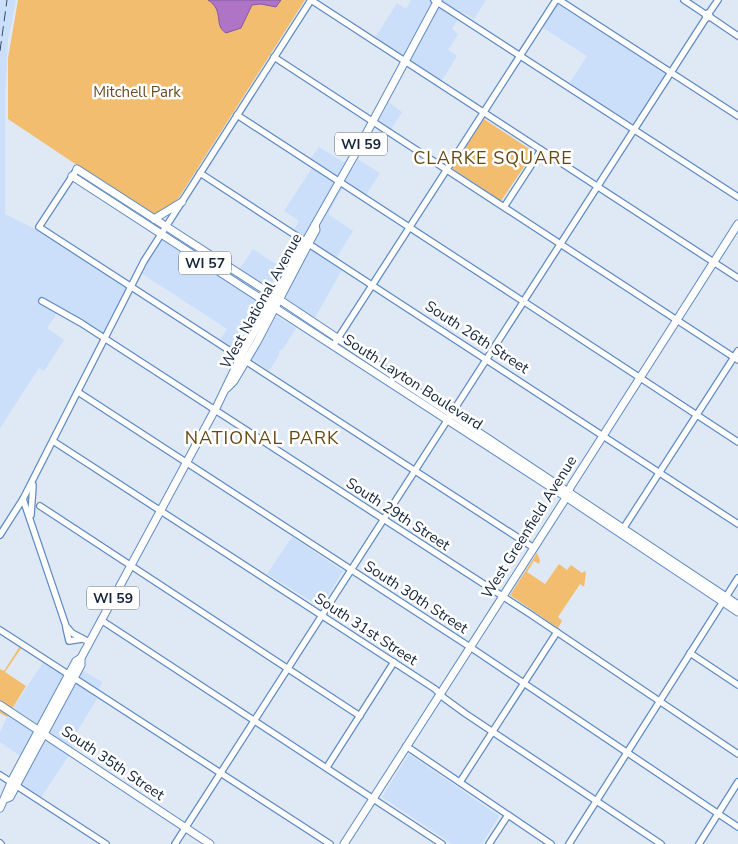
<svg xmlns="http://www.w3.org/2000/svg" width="738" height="844" font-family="'Nunito Sans',sans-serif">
<rect width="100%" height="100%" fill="#dfe9f5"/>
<g fill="#cbdffa">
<path d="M0 0H16L8 40 5 98V214L39 231 127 288 104 334 61 307 47 328 64 340 44 371 39 368 0 428Z"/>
<path d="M411 0H486L474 19 462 12 452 29 458 34 448 50 457 56 441 82 373 41 397 3 406 9Z"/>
<path d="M557 4 665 72V76L634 124 569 84 587 56 543 28Z"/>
<path d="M389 102 402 112 391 130 378 122Z"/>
<path d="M319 147 353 168 358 159 380 173 366 195 346 182 328 214 353 231 335 260 344 266 313 321 282 300 313 242 294 230 299 221 284 211 314 165 309 161Z"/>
<path d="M161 239 262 304 264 308 239 354 219 341 227 329 141 273Z"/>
<path d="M253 249 287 271 274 296 237 273Z"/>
<path d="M276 316 296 328 283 349 279 351V355L269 371 252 359Z"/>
<path d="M292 537 343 571 321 607 267 574Z"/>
<path d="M44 661 65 675 71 664 103 682 94 697 97 699 70 743 74 748 40 799 15 781 26 760 0 742V732L7 717Z"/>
<path d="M409 754 499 816 482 844H452L382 797Z"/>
</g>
<g fill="#f2bd6f">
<path d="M18 0H305L176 202 153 216 8 119V58Z"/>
<path d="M484 119 534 152 501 201 452 168Z"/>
<path d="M537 553 540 560 539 564 534 561 527 572 545 584 559 564 567 570 571 565 582 573 585 571 586 573 584 587 580 584 558 617 562 621 558 628 510 595Z"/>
<path d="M20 646 22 647 5 672 26 686 7 717 0 713V669L4 671Z"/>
</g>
<path fill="#af74c6" stroke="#805c9d" d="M208 0H281L276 7 261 4 252 5 241 28 226 33C213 25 225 11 208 0Z"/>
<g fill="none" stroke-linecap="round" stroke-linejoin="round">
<defs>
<g id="minor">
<path d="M311 0 738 278"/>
<path d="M434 0 738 197"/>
<path d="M559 0 738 116"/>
<path d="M684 0 705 14 709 13 710 17 706 18 705 14"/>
<path d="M709 13 718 0"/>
<path d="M710 17 738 36"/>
<path d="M274 57 738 360"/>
<path d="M237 115 521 300"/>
<path d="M77 169 39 227 534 548"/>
<path d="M200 173 738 524"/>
<path d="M504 207 541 150"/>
<path d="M525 299 706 18"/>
<path d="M42 301 81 323 530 614 738 754"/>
<path d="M526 303 738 442"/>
<path d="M333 346 556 0"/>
<path d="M78 392 470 647 738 827"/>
<path d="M53 441 435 689 444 698 466 714 661 844"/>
<path d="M23 499 66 626 72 633 89 642"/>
<path d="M40 506 360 716"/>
<path d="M31 515 33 485"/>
<path d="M621 532 738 351"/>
<path d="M0 535 23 499 144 261 311 0"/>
<path d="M101 620 442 844"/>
<path d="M66 628 69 641 82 639"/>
<path d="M0 630 330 844"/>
<path d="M690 653 738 685"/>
<path d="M406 746 551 844"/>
<path d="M327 767 394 662"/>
<path d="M0 775 106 844"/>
<path d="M460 782 557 632"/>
<path d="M0 843 1 844"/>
<path d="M175 844 522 304"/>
<path d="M489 844 508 815"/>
<path d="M569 844 738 578"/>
<path d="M699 844 738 782"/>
</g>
<g id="major">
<path d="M77 169 274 296 738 605"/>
<path d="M72 176 566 497 738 612"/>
<path d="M154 219 182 202"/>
<path d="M227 388 234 381 257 342 311 239 316 230 315 225"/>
<path d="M0 705 210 844"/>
<path d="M5 799 10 797 81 665V658"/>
<path d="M0 808 13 778 76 661 81 658 217 406 242 354 359 147 438 0"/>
<path d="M344 844 564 501 571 486 738 224"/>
</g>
</defs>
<use href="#minor" stroke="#608bc4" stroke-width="8"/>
<use href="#major" stroke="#608bc4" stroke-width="9"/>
<use href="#minor" stroke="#fff" stroke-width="5.5"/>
<use href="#major" stroke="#fff" stroke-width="7"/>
<path stroke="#3b4b60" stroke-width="1" stroke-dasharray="10 5" stroke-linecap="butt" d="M0 51 7 0"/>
</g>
<g text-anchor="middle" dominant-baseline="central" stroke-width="5" stroke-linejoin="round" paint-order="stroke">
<g fill="#fff" stroke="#5a6676" stroke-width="1">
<rect x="335" y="132.5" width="52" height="23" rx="4"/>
<rect x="179" y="251.5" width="52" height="23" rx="4"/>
<rect x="87" y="586.5" width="52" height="23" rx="4"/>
</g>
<g font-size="14" font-weight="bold" fill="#14253c">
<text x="361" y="144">WI 59</text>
<text x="205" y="263">WI 57</text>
<text x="113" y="598">WI 59</text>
</g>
<g font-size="15" fill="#664c24" stroke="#fff">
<text x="137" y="92">Mitchell Park</text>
</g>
<g font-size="15" fill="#14253c" stroke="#fff">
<text transform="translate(261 301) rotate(-61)">West National Avenue</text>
<text transform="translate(477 337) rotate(33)">South 26th Street</text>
<text transform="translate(413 382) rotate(33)">South Layton Boulevard</text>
<text transform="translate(398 514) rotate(33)">South 29th Street</text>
<text transform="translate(529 527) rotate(-58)">West Greenfield Avenue</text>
<text transform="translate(416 597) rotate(33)">South 30th Street</text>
<text transform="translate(366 629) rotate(33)">South 31st Street</text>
<text transform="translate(113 763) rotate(34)">South 35th Street</text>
</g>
<g font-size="18" letter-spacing="1" fill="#674811" stroke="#fff">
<text x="493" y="158">CLARKE SQUARE</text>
<text x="262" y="438">NATIONAL PARK</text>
</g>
</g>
</svg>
